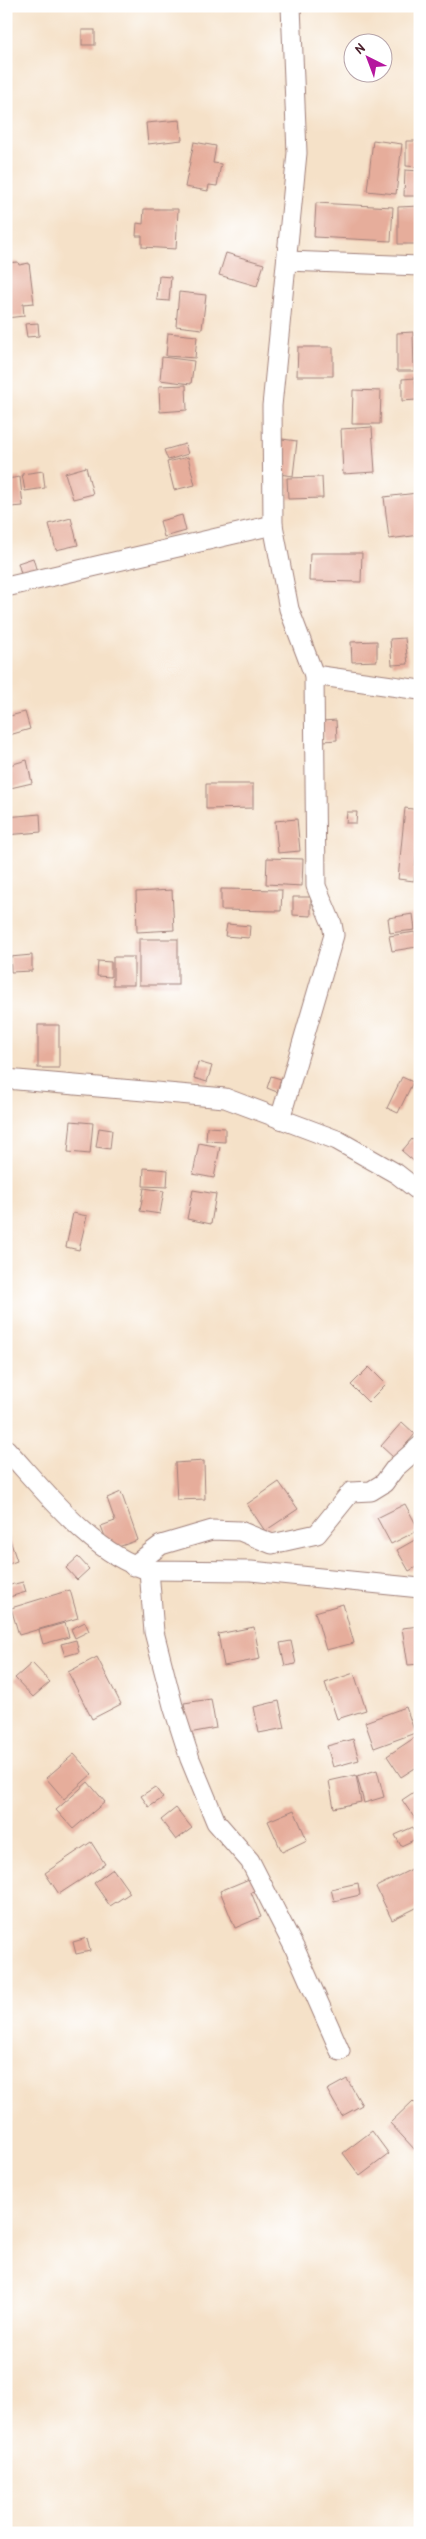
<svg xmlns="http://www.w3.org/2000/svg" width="426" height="2539" font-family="'Patrick Hand',sans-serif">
<rect width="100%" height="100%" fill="#fff"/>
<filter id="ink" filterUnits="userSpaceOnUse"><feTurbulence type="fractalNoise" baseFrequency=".02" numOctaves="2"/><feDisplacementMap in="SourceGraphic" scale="10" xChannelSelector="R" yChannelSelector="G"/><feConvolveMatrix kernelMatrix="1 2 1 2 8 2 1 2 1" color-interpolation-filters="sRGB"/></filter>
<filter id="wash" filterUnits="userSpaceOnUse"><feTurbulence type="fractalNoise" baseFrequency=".0096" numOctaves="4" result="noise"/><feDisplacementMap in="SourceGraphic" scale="20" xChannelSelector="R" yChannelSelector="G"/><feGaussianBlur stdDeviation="1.12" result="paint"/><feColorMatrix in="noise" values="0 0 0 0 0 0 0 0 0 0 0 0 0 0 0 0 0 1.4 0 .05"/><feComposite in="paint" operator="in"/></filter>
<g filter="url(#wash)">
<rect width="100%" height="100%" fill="#f5e1c8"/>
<g id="blocks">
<g fill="#e6ad9b">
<rect x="82" y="30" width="13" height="15"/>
<path d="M180 120 182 140 148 144 146 123Z"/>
<path d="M373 140 402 144 396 194 367 191Z"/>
<path d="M406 141H420V167L406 166Z"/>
<path d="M194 142 216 146 213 163 221 164 217 186 209 185 208 191 185 187Z"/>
<path d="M405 170 420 171V196H404Z"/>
<path d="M316 203 393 207 391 241 314 237Z"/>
<path d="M420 206V244H398V207Z"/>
<path d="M144 209H178L176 249 142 247V236H136L137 223 143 224Z"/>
<path d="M226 253 264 264 257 286 219 275Z"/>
<path d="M18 262 19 265 29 263 34 303 23 304 24 316 6 318V263Z"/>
<path d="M159 276 171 277 169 301 157 300Z"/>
<path d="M179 292 206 295 202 329 176 326Z"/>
<path d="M38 323 39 336 27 337 25 324Z"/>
<path d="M413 332 414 371H397V333Z"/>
<path d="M168 333 197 336 195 358 166 356Z"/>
<path d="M298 347H333V376H297Z"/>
<path d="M162 357 194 361 191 384 160 380Z"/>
<path d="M415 378 416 400 402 401V379Z"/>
<path d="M416 378H420V400H417Z"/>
<path d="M186 385 187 410 160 412 159 386Z"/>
<path d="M353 390 381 391 380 424H352Z"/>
<path d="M372 427 375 472 343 474 341 429Z"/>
<path d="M282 439 297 441 293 476 279 474Z"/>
<path d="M185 444 188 454 168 460 164 450Z"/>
<path d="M188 457 195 485 174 490 167 462Z"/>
<path d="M86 467 93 494 73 499 65 473Z"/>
<path d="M43 471 45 488 25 491 22 474Z"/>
<path d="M20 477 23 506 11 507 7 479Z"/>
<path d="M322 477 323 498 288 499 287 478Z"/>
<path d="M417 493 420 535 389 539 384 497Z"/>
<path d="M182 515 186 531 164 537 160 521Z"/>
<path d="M71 518 78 545 56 550 49 524Z"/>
<path d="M310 553H362L361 582 309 581Z"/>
<path d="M33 558 37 572 22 577 18 563Z"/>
<path d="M405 638 408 664 392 665 390 639Z"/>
<path d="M377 641V661L352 662 351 642Z"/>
<path d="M25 712 30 729 6 736V717Z"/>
<path d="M336 720 337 740 324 741 323 721Z"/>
<path d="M27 760 32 783 6 789V766Z"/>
<path d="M206 784H253V808L206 809Z"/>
<path d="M405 808 420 810 414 881 398 879Z"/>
<path d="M347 812H357L356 823H346Z"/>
<path d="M40 814 41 832 6 835V817Z"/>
<path d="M297 819 300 851 278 853 275 821Z"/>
<path d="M267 858 303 859 302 886 266 884Z"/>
<path d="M221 889 282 890 281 911 221 910Z"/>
<path d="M172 890 174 930 137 932 136 892Z"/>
<path d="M293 897H311V916L293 915Z"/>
<path d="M413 914 415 930 390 933 388 918Z"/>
<path d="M227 924 250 926 249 938 225 936Z"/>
<path d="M415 932 417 947 392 951 389 936Z"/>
<rect x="139" y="939" width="39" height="46"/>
<path d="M32 955V971L11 972 10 957Z"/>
<rect x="113" y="957" width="21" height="28"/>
<path d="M98 961 111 962V977L97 976Z"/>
<rect x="38" y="1025" width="21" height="43"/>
<path d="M198 1062 212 1066 207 1082 194 1078Z"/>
<path d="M271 1076 281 1079 277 1092 267 1088Z"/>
<path d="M402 1077 413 1082 398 1113 387 1108Z"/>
<path d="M71 1121 93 1123 90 1154 68 1152Z"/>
<path d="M207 1127 225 1128V1142L206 1141Z"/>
<path d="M99 1128 112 1130 110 1149 96 1147Z"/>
<path d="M412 1139 420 1146V1159L416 1163 402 1151Z"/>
<path d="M199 1143 220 1147 214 1178 193 1174Z"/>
<path d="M144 1168 168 1170 167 1187 143 1186Z"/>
<path d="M144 1188 164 1191 160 1214 140 1211Z"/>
<path d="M193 1190 216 1194 211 1224 187 1219Z"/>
<path d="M73 1213 87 1216 79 1250 66 1247Z"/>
<path d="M369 1367 386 1384 368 1402 351 1385Z"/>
<path d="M402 1422 415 1434 394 1458 381 1446Z"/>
<path d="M204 1461 205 1499 177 1500 175 1463Z"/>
<path d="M279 1482 298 1509 265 1531 247 1504Z"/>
<path d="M121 1492 138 1540 110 1550 101 1526 115 1521 107 1498Z"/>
<path d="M405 1504 419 1530 391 1544 377 1518Z"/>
<path d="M8 1534 17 1561 6 1565V1535Z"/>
<path d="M420 1537V1565L409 1571 397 1550Z"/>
<path d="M78 1557 89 1569 77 1580 66 1568Z"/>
<path d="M23 1582 26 1592 6 1598V1586Z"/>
<path d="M70 1590 78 1618 19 1635 11 1608Z"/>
<path d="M343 1604 354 1643 326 1650 315 1612Z"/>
<path d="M85 1622 89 1631 75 1638 71 1629Z"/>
<path d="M65 1623 69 1637 43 1644 39 1630Z"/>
<path d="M420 1626V1664L408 1665 402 1628Z"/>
<path d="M254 1627 260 1659 224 1666 218 1634Z"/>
<path d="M76 1640 79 1652 65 1656 61 1644Z"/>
<path d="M291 1641 296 1664 285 1666 280 1643Z"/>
<path d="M97 1657 121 1704 92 1719 68 1672Z"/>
<path d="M32 1663 50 1682 33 1697 15 1678Z"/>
<path d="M354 1673 366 1710 337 1719 325 1683Z"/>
<path d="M211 1699 216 1728 189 1733 184 1703Z"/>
<path d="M279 1701 285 1728 259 1733 254 1707Z"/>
<path d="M406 1707 415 1733 374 1748 365 1722Z"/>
<path d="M417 1736 420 1741V1765L401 1777 387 1756Z"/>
<path d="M353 1739 359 1760 333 1767 327 1746Z"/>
<path d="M74 1754 92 1774 64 1799 46 1778Z"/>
<path d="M377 1770 384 1797 364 1803 357 1776Z"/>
<path d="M356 1775 361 1802 334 1808 329 1781Z"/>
<path d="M88 1782 105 1802 73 1829 56 1810Z"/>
<path d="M155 1787 163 1798 149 1807 141 1796Z"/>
<path d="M420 1788V1826L402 1800Z"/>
<path d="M176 1808 192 1828 176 1840 161 1820Z"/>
<path d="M294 1810 307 1840 282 1852 268 1821Z"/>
<path d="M413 1827 418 1838 401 1846 395 1835Z"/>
<path d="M91 1842 105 1864 59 1894 45 1873Z"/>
<path d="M420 1865V1906L392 1920 376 1887Z"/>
<path d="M113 1869 130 1893 110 1906 94 1883Z"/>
<path d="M254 1877 259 1889 251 1892 261 1917 235 1928 220 1891Z"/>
<path d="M358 1883 360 1895 334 1901 331 1889Z"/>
<path d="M87 1938 90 1951 76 1954 73 1942Z"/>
<path d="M347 2079 362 2105 342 2116 327 2090Z"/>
<path d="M413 2101 420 2108V2149L417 2152 390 2123Z"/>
<path d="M372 2131 389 2154 360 2176 343 2153Z"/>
</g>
</g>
</g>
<g filter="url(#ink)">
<use href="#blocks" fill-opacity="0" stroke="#a0807a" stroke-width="1"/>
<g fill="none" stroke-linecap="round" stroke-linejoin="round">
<defs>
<g id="minor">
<path d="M287 261 420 266"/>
<path d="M6 587 273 525"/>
<path d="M314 675 420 690"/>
<path d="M6 1079 225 1098 337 1140 397 1174 420 1192"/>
<path d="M280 1119 334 935 332 924 316 886 314 675 289 609 273 525 272 406 297 153 291 6"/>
<path d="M6 1449C44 1490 94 1556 149 1570L251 1571 420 1588"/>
<path d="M133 1566 161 1545 212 1530 240 1531 272 1544 317 1534 351 1492 371 1491 384 1483 395 1468 420 1446"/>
<path d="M149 1570 154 1632 173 1706 190 1759 216 1822 250 1861 295 1949 340 2051"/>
</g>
</defs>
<use href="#minor" stroke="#a0807a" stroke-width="21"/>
<use href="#minor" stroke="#fff" stroke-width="19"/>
</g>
</g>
<rect width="426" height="2539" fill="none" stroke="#fff" stroke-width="25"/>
<g transform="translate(368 58) rotate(318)"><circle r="24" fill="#ffffff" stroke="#b7a5aa"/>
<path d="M0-4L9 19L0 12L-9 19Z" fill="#b5179e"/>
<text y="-8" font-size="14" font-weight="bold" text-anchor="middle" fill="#4a1f2b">N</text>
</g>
</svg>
